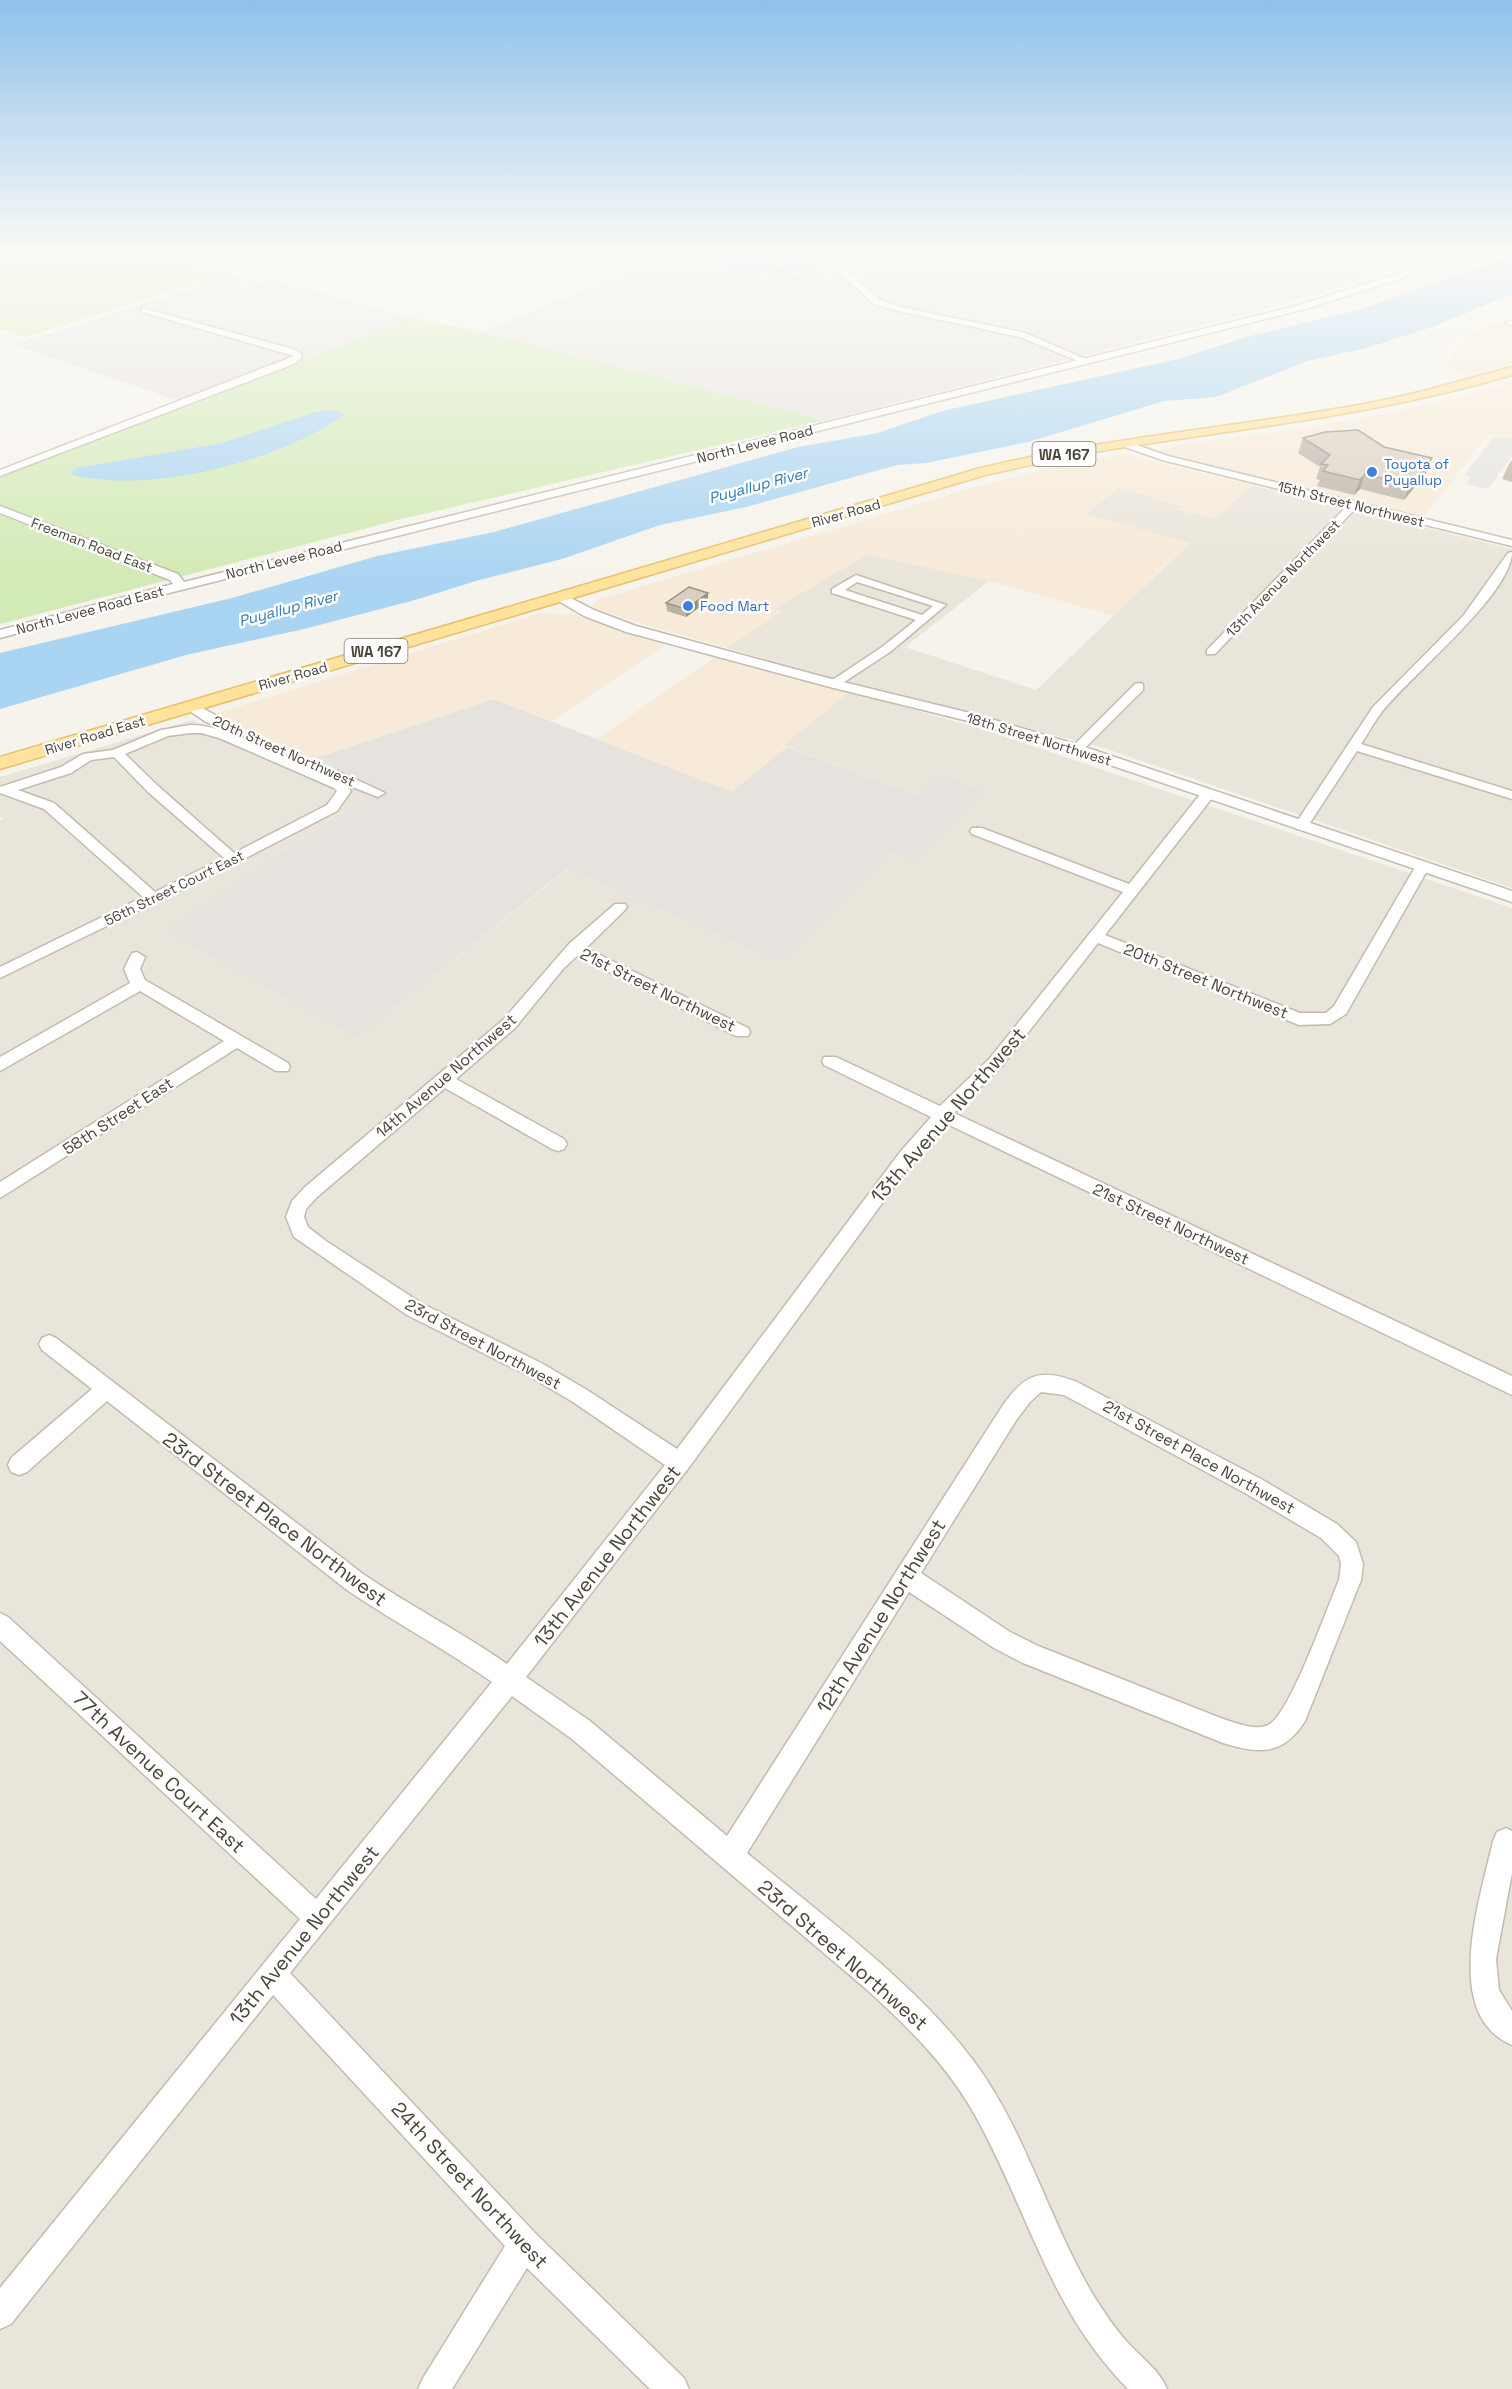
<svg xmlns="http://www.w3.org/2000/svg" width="1512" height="2389" font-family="'Space Grotesk',sans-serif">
<rect width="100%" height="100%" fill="#f6f3ec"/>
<g fill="#eae5da">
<path d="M1252 485 1512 549V888L1104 748 857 685 727 648 781 612 774 609 867 554 989 581 905 647 1036 690 1190 543 1085 515 1119 487 1181 506 1177 509 1215 519Z"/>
<path d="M850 692 982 729 1512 908V2389H0V821L3 819 0 816V777L192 720 366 797 357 1037 569 868 779 962 890 851 982 792 939 775 919 795 783 745Z"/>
</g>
<g fill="#f7ead8">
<path d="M1490 322 1512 326V363L1470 378 1453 371 1448 364 1452 352 1465 339Z"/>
<path d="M1512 382V439L1489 434 1423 518 1166 456 1159 452 1164 447 1298 429 1384 414 1462 397Z"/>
<path d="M1124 454 1252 485 1215 519 1176 510 1180 505 1119 487 1085 514 1191 543 1162 568 1115 616 989 581 868 554 775 609 782 612 727 648 626 619 593 607 594 603 600 599 972 488 1053 467Z"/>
<path d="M541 613 566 615 571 613 623 633 665 645 552 721 494 699 310 760 220 717 218 713Z"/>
<path d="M715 657 850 692 784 745 787 747 732 793 597 739Z"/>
</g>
<g fill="#e6e2dd">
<path d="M711 248H1443L1408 264 1344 286 1251 313 826 420 482 332 673 254Z"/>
<path d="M279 282 414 318 187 403 13 345 207 284Z"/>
<path d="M494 699 732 792 787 747 918 795 939 775 983 791 915 861 890 851 779 962 568 868 357 1037 165 930 366 798 295 765Z"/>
</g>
<g fill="#d2eab5">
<path d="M40 248H130L256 281 198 282 26 337 0 329V260Z"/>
<path d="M414 318 482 332 826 420 398 520 0 624V473Z"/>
</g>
<path fill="#e5e3e0" d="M1494 436 1512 439V456L1488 489 1466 484 1471 477 1464 475Z"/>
<g fill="#a9d4f2">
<path d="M792 250 832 283 759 255Z"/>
<path d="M744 255 751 256 822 285 704 262Z"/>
<path d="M1512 256V294L1435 326 1367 348 1307 361 1216 397 1164 401 1028 442 926 463 897 465 746 507 660 525 562 559 479 580 415 600 304 629 186 655 0 709V653L232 598 377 556 494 532 798 447 878 433 942 411 1174 360 1250 336 1358 310Z"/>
<path d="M337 410 344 415C280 461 147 496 70 474L77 468 222 443 316 412Z"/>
</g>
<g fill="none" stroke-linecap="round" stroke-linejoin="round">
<defs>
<g id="minor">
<path d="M812 248H820L880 300 901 307 1025 333 1090 361 1083 363 1020 337 899 311 874 304Z"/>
<path d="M142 308 293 349 301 353 302 357 294 364 0 476V470L294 356 142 312Z"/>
<path d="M1509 321H1512V325L1505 323Z"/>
<path d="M1122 442H1128L1168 456 1512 540V546L1356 508 1215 654H1207V650L1347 506 1162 460 1122 446Z"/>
<path d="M1512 552C1512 594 1409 677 1381 713 1374 722 1368 734 1361 744L1512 791V799L1357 751 1306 829H1296L1294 826 1373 707 1463 616 1508 553Z"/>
<path d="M856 575 946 605 890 652 835 688 831 687V681L882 647 916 620 832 593V589ZM857 582 933 606 922 615 845 590Z"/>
<path d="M1139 683 1143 684V690L1081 752H1073L1071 749 1073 746 1135 684Z"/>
<path d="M191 702 232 724 234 727 228 731 206 722 187 709 185 706Z"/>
<path d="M190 725C230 725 290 759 327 775L328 771H338L385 793 378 797 345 784 351 791 337 811 238 862 0 978V967L143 897 44 809 0 793V787L61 767 83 754 113 750 161 730ZM190 733H201L219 738 334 788 337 791 327 805 234 853 158 786 125 754 168 736ZM114 757 148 792 224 858 155 892 54 803 18 790 71 773 91 760Z"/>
<path d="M1207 791 1212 792 1214 795 1212 798 1105 935 1300 1013H1326L1334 1006 1417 864H1427L1429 867 1346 1014 1330 1024 1299 1025 1098 943 1002 1066 954 1113 1512 1376V1395L945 1123 913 1161 687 1470 526 1677 590 1721 727 1836 1003 1405C1025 1374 1040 1368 1077 1382L1261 1479 1337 1524 1356 1542 1363 1564 1361 1580 1305 1721C1283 1756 1259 1754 1223 1743L1023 1663 994 1648 909 1592 747 1853C825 1918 928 1992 985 2077 1029 2144 1051 2223 1092 2293 1103 2311 1115 2329 1129 2344 1143 2359 1160 2371 1167 2389H1128C1049 2309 1028 2210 975 2115 948 2066 907 2026 865 1988L572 1739 512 1696 290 1973 535 2233 684 2378 689 2389H650L527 2268 452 2389H418L423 2378 505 2246 273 1995 11 2324 0 2329V2288L300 1919 0 1641V1613L8 1617 316 1899 492 1682C445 1649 394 1622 347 1590L107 1401 27 1472 19 1475 11 1472 8 1465 11 1458 92 1389 42 1350 39 1344 42 1338 49 1335 56 1338 363 1574C410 1606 460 1631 507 1664L665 1465 573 1402 529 1376 407 1315 294 1237 286 1217 292 1201 305 1187 503 1020 569 944 615 904H625L627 907 625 910 586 948 748 1028 750 1032 748 1036H736L577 956 563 969 515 1028 456 1079 564 1139 567 1144 564 1149 558 1151 552 1149 445 1088 317 1197 306 1209 304 1217 308 1227 326 1241 421 1303 543 1364 587 1390 677 1449 901 1151 931 1117 824 1065 822 1061 824 1057H836L940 1106 990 1058 1123 892 972 834 970 831 972 828H982L1129 884 1202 792ZM1041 1392 1064 1395 1245 1493 1321 1538 1339 1556 1341 1564 1339 1580C1328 1605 1289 1717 1268 1725 1255 1731 1236 1723 1223 1719L1038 1646 1010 1632 921 1573 1017 1419 1030 1402Z"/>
<path d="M137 952 145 957 140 969 145 980 288 1063 290 1067 288 1071H276L237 1048 0 1198V1182L224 1041 140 991 0 1071V1057L130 983 124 969 132 953Z"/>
<path d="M1506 1828 1512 1831V1873L1496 1959 1499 1990 1512 2011V2045C1440 2015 1481 1896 1493 1841L1497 1832Z"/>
</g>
<g id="tertiary">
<path d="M1456 248H1468L1403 278 1302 310 173 592 0 638V630L173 584 170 580 0 513V506L178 574 184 582 1296 306 1397 274Z"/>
<path d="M561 593 594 610 636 626 839 681 974 714 1082 746 1512 891V902L1072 752 964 720 830 687 626 632 584 616 557 600 555 597 557 594Z"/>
</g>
<path id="primary" d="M1512 367V375C1371 417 1232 429 1088 453 1053 459 1019 468 985 475L0 769V757L977 469C1101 438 1228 428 1353 406 1407 397 1459 381 1512 367Z"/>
</defs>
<use href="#minor" stroke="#c2bbae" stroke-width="3"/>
<use href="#tertiary" stroke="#c2bbae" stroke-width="3"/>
<use href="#primary" stroke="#e6c16a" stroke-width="3"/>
<use href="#minor" fill="#fff" fill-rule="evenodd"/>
<use href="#tertiary" fill="#fff" fill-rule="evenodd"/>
<use href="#primary" fill="#ffe39c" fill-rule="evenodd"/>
</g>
<g fill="#bab2a6">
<path d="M1303 438 1384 447 1426 473 1404 500 1360 489 1354 495 1317 486 1320 480 1316 479 1320 467 1298 453Z"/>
<path d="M1512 460V482L1502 479 1509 464Z"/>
<path d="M708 593V601L686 617 667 611 666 603Z"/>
</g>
<g fill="#979187">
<path d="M1432 458 1426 473 1404 500 1410 485Z"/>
<path d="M1365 474 1360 489 1354 495 1360 480Z"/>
<path d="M708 593V601L686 617V609Z"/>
</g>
<g fill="#d8cfc1" stroke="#979187" stroke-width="1.5">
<path d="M1358 430 1384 447 1432 458 1410 485 1365 474 1360 480 1323 471 1328 465 1321 464 1330 455 1303 438 1325 432Z"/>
<path d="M689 587 708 593 686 609 666 603Z"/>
</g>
<linearGradient id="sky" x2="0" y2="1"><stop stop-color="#8fc1ec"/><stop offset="0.43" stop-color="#fbfaf6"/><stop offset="1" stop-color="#fbfaf6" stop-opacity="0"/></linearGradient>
<rect width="1512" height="583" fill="url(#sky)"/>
<g fill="#3f7fe0" stroke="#fff" stroke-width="2">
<circle cx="1372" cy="472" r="6"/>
<circle cx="688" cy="606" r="6"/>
</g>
<g text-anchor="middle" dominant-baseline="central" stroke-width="5" stroke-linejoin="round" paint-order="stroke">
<g font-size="14" fill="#4b4439" stroke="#fff">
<text transform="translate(755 444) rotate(-14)">North Levee Road</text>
<text transform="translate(1351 504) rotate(14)">15th Street Northwest</text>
<text transform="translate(846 513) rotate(-16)">River Road</text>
<text transform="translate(92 545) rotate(21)">Freeman Road East</text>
<text transform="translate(284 560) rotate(-14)">North Levee Road</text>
<text transform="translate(1283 578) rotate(-46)">13th Avenue Northwest</text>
<text transform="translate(90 610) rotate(-15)">North Levee Road East</text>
<text transform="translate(293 676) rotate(-16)">River Road</text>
<text transform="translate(95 735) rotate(-17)">River Road East</text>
<text transform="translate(1039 739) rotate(17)">18th Street Northwest</text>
<text transform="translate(284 751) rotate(24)">20th Street Northwest</text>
<text transform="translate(174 888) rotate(-26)">56th Street Court East</text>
</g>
<g font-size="14" fill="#366cbe" stroke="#fff" text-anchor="start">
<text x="1384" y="464">Toyota of<tspan x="1384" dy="16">Puyallup</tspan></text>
<text x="700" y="606">Food Mart</text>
</g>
<g fill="#fff" stroke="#817c74" stroke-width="1.5">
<rect x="1032.5" y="442" width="63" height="24" rx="4.5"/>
<rect x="344.5" y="639" width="63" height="24" rx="4.5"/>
</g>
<g font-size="15" font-weight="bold" fill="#4b4439">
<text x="1064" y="454">WA 167</text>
<text x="376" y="651">WA 167</text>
</g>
<g font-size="15" font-style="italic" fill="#2e7ab2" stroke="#fff">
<text transform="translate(758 485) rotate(-15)">Puyallup River</text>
<text transform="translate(288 608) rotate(-15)">Puyallup River</text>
</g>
<g font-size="16" fill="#4b4439" stroke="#fff">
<text transform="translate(1206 981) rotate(22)">20th Street Northwest</text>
<text transform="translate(658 990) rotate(26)">21st Street Northwest</text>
<text transform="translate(446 1076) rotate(-41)">14th Avenue Northwest</text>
<text transform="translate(118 1116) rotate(-33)">58th Street East</text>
<text transform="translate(1171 1224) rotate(25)">21st Street Northwest</text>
<text transform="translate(483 1344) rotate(28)">23rd Street Northwest</text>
<text transform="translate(1199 1457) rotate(29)">21st Street Place Northwest</text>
</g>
<g font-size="20" fill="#4b4439" stroke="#fff">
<text transform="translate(948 1115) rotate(-49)">13th Avenue Northwest</text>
<text transform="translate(275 1519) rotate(37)">23rd Street Place Northwest</text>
<text transform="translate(607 1556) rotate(-52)">13th Avenue Northwest</text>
<text transform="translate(881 1616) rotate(-58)">12th Avenue Northwest</text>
<text transform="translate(159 1772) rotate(43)">77th Avenue Court East</text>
<text transform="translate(304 1935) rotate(-51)">13th Avenue Northwest</text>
<text transform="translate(843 1955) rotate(41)">23rd Street Northwest</text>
<text transform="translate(470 2185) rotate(47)">24th Street Northwest</text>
</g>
</g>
</svg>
